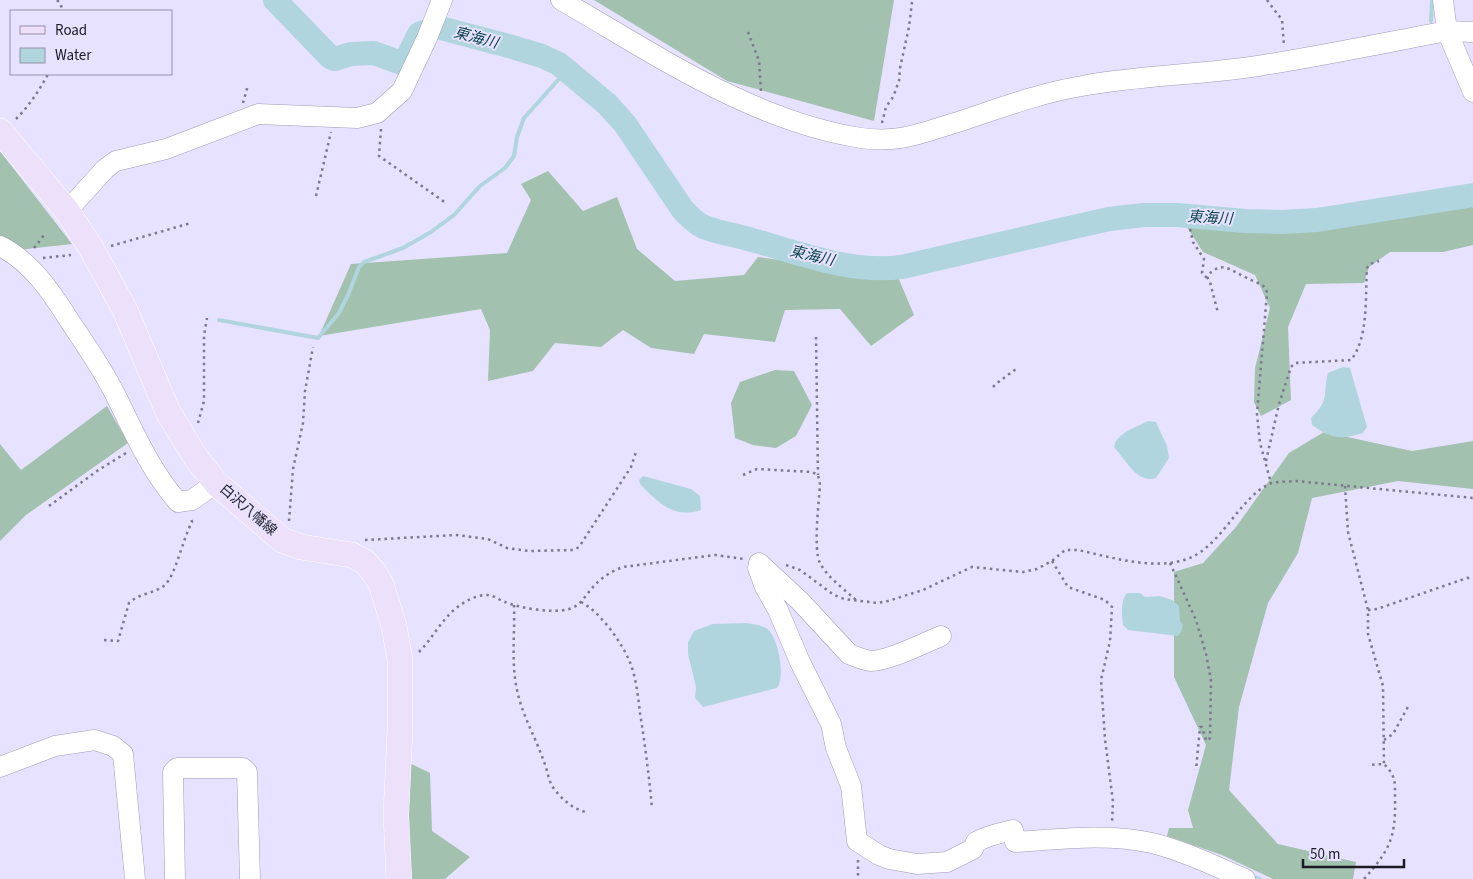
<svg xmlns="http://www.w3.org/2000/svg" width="1473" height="879" font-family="'Source Sans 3','Noto Sans JP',sans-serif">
<rect width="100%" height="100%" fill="#e6e2ff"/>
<g fill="#a2c1af">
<path d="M594 0H894L874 121 727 81Z"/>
<path d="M0 151 72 244 18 250 0 239Z"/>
<path d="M548 171 583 211 617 197 637 249 675 281 744 275 758 257 898 277 914 315 871 346 840 309 785 310 775 342 704 334 694 354 651 348 623 330 601 347 555 343 533 371 488 381 490 330 481 309 319 336 351 264 507 253 531 200 521 184Z"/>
<path d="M1473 202V245L1443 252H1390L1369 267 1364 283 1306 284 1288 327 1291 400 1261 416 1254 402 1255 368 1270 308 1255 275 1203 252 1183 221 1244 227 1298 228 1368 219Z"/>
<path d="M775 370 794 371 812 405 796 436 776 448 753 445 735 438 731 403 740 382Z"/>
<path d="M107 406 128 443 26 515 0 541V444L21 470Z"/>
<path d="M1324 432 1412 451 1473 441V489L1398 481 1312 498 1298 553 1268 603 1239 707 1229 790 1278 844 1356 862 1353 879H1273L1222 855 1167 836 1169 828H1193L1188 810 1206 745 1174 677V572L1203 563 1236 527 1289 453Z"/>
<path d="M403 760 430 773 432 831 470 857 445 879H404Z"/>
</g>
<g fill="#b0d5de">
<path d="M1343 367 1350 368 1367 427 1363 433C1339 440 1332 439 1312 425L1311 418C1331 398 1322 396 1328 373Z"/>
<path d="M1148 421 1156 422 1167 446 1169 458 1156 478C1137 484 1126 460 1114 447 1116 433 1137 427 1148 421Z"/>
<path d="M643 476 691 489 700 496 701 510C673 519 659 503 640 484L639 480Z"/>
<path d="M1127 593H1140L1145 597 1160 596 1172 600 1179 606 1180 621 1183 625 1181 632 1178 636 1128 630 1123 625C1122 615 1120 601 1127 593Z"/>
<path d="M746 623C752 624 760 625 766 628 778 635 786 677 777 688L703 707 695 698 696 687 688 654V642L694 631 713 624Z"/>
</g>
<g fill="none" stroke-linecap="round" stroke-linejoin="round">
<g stroke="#b0d5de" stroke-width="4">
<path d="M1431 21 1432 0"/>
<path d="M219 320 318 338 339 313 348 295 359 267 364 262 403 248 431 232 454 215 480 186 505 168 514 156 517 137 524 118 567 70"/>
<path d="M1250 875 1260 879"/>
</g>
<path stroke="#b0d5de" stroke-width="24" d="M275 0 330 57 335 59 351 54 374 53 404 64 419 34 437 27 512 47 542 56 559 64 607 104 625 124 683 210C690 217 695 223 704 227 719 233 736 235 752 240 800 253 852 274 902 267L1069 228 1109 219 1144 215H1177L1245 221 1283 222 1317 220 1473 195"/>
<defs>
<g id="minor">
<path d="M561 0C655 54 752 121 861 138 900 144 924 132 961 121 1000 108 1040 93 1082 86 1140 75 1200 75 1258 66 1321 56 1384 43 1447 31L1473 32"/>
<path d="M1443 0 1447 31 1473 92"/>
<path d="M67 211 105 169 116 161 166 149 258 114 357 118 377 113 402 91 427 38 442 0"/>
<path d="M0 246C30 261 51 291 69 320 85 344 102 368 115 394 134 432 150 470 178 502L192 500 216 483"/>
<path d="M941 636C924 643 889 661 871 661 863 660 856 657 849 654L800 601 759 563 758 568 765 587 778 610 800 662 831 724 836 748 851 786 857 841 879 855 889 859 917 864 947 862 973 849 976 842C988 835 1000 833 1013 830L1015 842C1061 839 1107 833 1152 843 1184 851 1215 866 1245 879"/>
<path d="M0 767 55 746 95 740 113 746 123 754 135 879"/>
<path d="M175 879 173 772 177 768H243L247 772 250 879"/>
</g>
<path id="major" d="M0 131 67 211 91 248 125 310 168 412 196 458 216 483 282 540 301 547 352 555 365 562 373 571 381 584 394 626 400 660V729L396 815 399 879"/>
</defs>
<use href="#minor" stroke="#a09bb6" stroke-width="21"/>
<use href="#major" stroke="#fff" stroke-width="26"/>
<g stroke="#7c798c" stroke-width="2.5" stroke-dasharray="2.5 4" stroke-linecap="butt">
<path d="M57 0 60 3 63 11"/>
<path d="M1267 0 1282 20 1284 46"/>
<path d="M748 32 759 61 761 91"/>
<path d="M243 103 248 85"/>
<path d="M16 119C29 106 39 91 48 74"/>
<path d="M882 123 886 107 893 97 899 81 900 68 909 27 912 2"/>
<path d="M381 129 379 156 446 203"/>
<path d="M316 196 331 132"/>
<path d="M1190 229 1193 242 1204 259 1202 273 1206 277C1222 260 1228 269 1245 277 1252 281 1260 283 1266 288L1267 293 1257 414 1260 443 1271 483"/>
<path d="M111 246 191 223"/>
<path d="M34 248 45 234"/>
<path d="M43 258 71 255"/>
<path d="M1207 277 1210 282 1218 313"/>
<path d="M816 337 818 475"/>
<path d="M993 387 997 383 1016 369"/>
<path d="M198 423 204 401V336L207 318"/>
<path d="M1266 461 1279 404 1291 367 1295 363 1351 360C1369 337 1365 296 1367 268L1370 264 1379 261"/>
<path d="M743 475 757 469 812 472 818 475 820 484C819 502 813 549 820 563 828 578 844 589 856 600"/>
<path d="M1345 486 1348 532 1368 610V634L1383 686 1384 764"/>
<path d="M49 506 97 471 126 453"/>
<path d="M289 521 293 469 303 423 305 391 313 347"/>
<path d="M365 540 456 535 488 539 507 548 529 551 574 550 579 547 631 467 636 452"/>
<path d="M1052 561 1068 587 1105 600 1112 607 1110 641 1101 680 1105 739 1113 802 1112 822"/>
<path d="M1170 563 1196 620 1206 654 1211 680 1210 738 1207 741 1206 740 1202 727H1200L1196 770"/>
<path d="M786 565 800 570 834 595 844 599 877 603 888 601 923 590 972 567 1023 572 1037 569 1052 561 1065 550H1078C1110 557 1152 570 1184 560 1221 549 1236 501 1269 484 1276 481 1288 482 1296 481L1473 498"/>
<path d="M581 602C600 612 620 640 629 660 636 676 638 696 640 713 645 744 649 776 652 808"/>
<path d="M514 605C515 633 511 663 517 690 522 715 536 738 544 762 548 771 548 782 555 790 562 799 574 810 586 812"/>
<path d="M1368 610 1377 609 1467 578H1473"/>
<path d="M104 640 118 641 129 603C139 593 154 594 165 585 176 574 183 538 192 522L191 516"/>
<path d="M419 652C433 638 442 618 459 606 467 600 477 595 487 595 494 595 499 600 505 602 519 608 554 614 569 609 581 606 586 594 594 586 602 577 612 571 623 567L715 555 744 559"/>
<path d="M1384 740 1393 734 1409 705"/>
<path d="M858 860V879"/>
<path d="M1364 879C1389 851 1396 838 1395 799 1395 782 1396 776 1384 764L1368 765"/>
</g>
<use href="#minor" stroke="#fff" stroke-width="20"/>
<use href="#major" stroke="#ece0fb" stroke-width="25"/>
</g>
<g text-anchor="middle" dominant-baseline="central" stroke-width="4" stroke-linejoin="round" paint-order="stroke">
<g font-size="14" fill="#1c1a24" stroke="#e6e2ff">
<text transform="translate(248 510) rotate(41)">白沢八幡線</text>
</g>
<g font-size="15" font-style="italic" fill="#0b434e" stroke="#e6e2ff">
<text transform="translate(476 38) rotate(15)">東海川</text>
<text transform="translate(1210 218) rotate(3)">東海川</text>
<text transform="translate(812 256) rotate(13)">東海川</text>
</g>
</g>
<rect x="10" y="10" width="162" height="65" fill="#e6e2ff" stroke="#9592a7"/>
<rect x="20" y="26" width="25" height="8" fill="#ece0fb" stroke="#9592a7"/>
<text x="55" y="35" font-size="15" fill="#1c1a24">Road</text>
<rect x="20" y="48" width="25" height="15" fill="#b0d5de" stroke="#9592a7"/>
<text x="55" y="60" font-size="15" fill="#1c1a24">Water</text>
<path d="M1303 859v8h101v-8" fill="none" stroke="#1c1a24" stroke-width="2.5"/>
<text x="1310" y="859" font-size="15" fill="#1c1a24" stroke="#e6e2ff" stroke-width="4" paint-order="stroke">50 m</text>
</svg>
